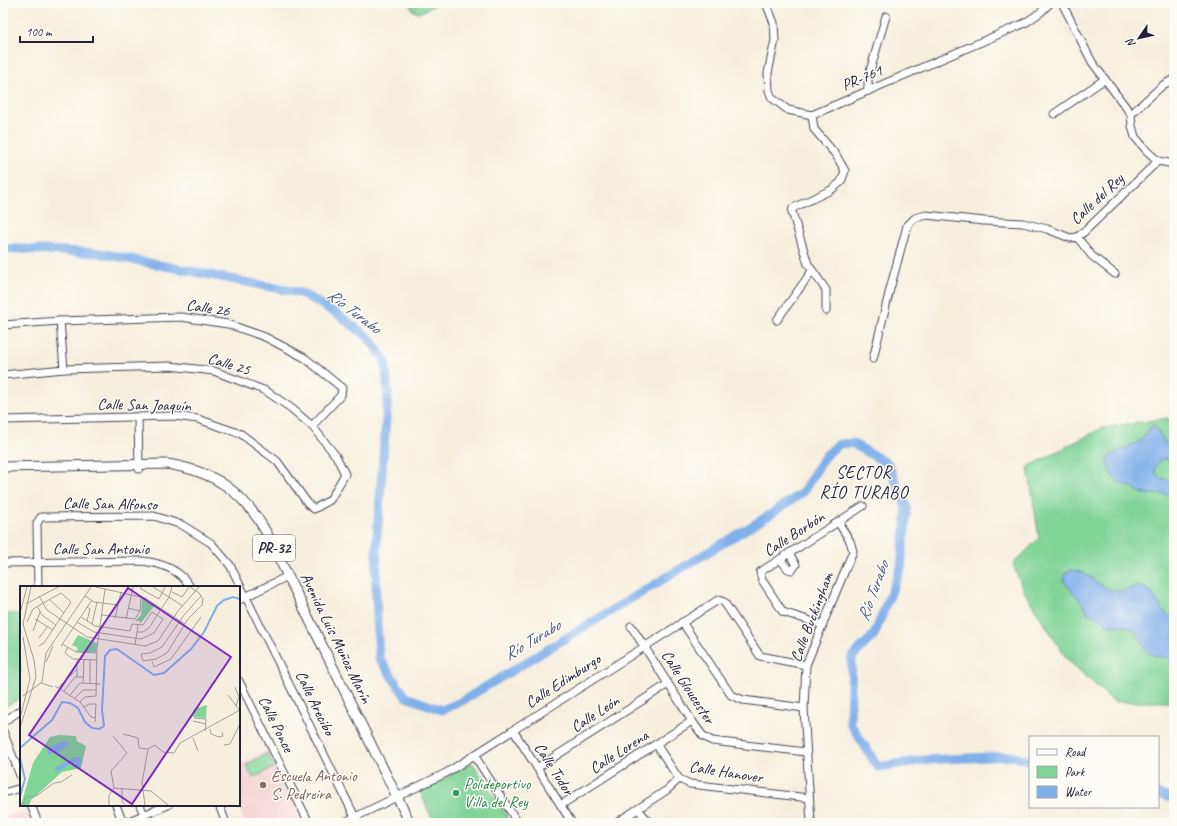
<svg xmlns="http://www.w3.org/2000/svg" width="1177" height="826" font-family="Caveat,sans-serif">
<rect width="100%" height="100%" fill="#fdfcf7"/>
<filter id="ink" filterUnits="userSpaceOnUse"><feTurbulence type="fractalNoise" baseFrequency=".025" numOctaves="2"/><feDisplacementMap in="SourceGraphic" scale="8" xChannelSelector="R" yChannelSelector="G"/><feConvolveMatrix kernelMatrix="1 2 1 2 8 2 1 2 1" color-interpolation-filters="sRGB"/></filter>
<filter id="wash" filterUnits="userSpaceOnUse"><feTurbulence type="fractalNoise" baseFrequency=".012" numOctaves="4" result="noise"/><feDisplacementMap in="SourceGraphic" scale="16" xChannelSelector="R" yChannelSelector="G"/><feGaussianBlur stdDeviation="0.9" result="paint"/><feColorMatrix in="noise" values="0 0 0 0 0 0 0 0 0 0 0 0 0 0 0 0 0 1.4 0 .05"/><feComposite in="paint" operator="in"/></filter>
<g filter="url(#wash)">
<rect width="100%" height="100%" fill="#f7efde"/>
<g fill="#f7cfd2">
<path d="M269 749 305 823H244L242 815 237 805H239V765Z"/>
<path d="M27 809 32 823H3V818Z"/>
</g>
<g fill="#80d496" stroke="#517b68">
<path d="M409 3H439L419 13 413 11Z"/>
<path d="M1167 418 1174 423V702H1114L1067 659 1023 590 1013 564 1039 538 1028 467 1102 428Z"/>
<path d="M3 614H21V698L3 708Z"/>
<path d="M268 753 275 767 253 778 246 765Z"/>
<path d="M471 763 474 765 511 823H434L420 792 445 778Z"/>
</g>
<g fill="#80afea" stroke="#516892">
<path d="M1152 426H1155L1165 443 1174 448V462L1164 458 1159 461 1155 467 1156 474 1160 478 1174 481V497C1165 492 1156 495 1147 494 1140 494 1138 490 1133 488 1130 486 1127 486 1124 485 1112 479 1107 471 1108 458L1113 454 1140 441Z"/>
<path d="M1071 570C1088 571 1097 586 1112 590 1124 594 1137 583 1145 588 1159 596 1158 613 1174 618V662C1168 655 1158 658 1151 654 1143 651 1144 642 1139 636 1133 627 1121 624 1111 626L1102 620 1088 613 1084 605 1064 582V574Z"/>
</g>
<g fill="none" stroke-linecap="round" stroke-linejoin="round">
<g stroke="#80afea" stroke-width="9">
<path d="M3 248 99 253 301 293 336 313 368 337 385 361 388 392 377 537 376 597 379 658 406 697 442 710 462 701 768 516 802 493 826 455 839 444 852 443 888 464 907 508 901 568 874 635 852 657 850 723 878 767 924 760 1012 756 1030 761"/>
<path d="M1158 794 1174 799"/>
</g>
</g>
</g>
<g filter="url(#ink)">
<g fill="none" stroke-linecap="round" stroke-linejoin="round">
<defs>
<g id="minor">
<path d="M766 3 774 23 775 40 768 73 769 91 772 98 788 110 812 115 1025 23 1041 12 1050 3"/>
<path d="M1062 3 1092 62 1131 114 1132 126 1135 137 1147 151 1158 161 1174 164"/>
<path d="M868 91V78L886 16"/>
<path d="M1054 114 1105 79"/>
<path d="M1131 114 1163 85 1174 79"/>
<path d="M812 115 814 129 836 155 845 171 841 182 831 190 793 208 792 212 808 264 826 290V311"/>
<path d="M1077 237 1092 256 1115 274"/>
<path d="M777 320 812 271"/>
<path d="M60 321 64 369"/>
<path d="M3 325 60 321 181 317 228 324 265 337 305 358 342 388 341 395 312 426"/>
<path d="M873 359 890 289 907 226 915 218 926 215 984 221 1023 223 1047 229 1070 238 1077 237 1084 232 1158 161"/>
<path d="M3 375 64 369 170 366 214 371 266 391 291 408 312 426 336 456 345 474 330 500 314 509 309 505 277 461 241 434 198 419 174 416 3 420"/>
<path d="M138 417 139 469"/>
<path d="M780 559 788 569 792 570 796 565 789 553"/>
<path d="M3 563 142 561C161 563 180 569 190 587"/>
<path d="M38 587 37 523 41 517 154 516 182 525 211 543 230 565 358 823"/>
<path d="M239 600 288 576"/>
<path d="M682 622 731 695 743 700 804 708"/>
<path d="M823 625 783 612 762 580 760 572 863 506"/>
<path d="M631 626 692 721 703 736 712 741 806 752"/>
<path d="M239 681 309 823"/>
<path d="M3 722 21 710"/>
<path d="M513 730 572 823"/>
<path d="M3 731 21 778"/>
<path d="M656 744 679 779 690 784 809 798"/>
<path d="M474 755 518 823"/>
<path d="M537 768 668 684"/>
<path d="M3 793 21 788"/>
<path d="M31 805 38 823"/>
<path d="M116 805 123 823"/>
<path d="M140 805 144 815"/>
<path d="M219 805 226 823"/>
<path d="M561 805 692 721"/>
<path d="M638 809 648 821 653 823"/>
<path d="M124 823 168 805"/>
<path d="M343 823 446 773 718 600 724 602 760 656 806 665"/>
<path d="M616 823 667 790 679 779"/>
<path d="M811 823 804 708 806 665 853 551 850 541 838 522"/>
</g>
<path id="major" d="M3 467 167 464C213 471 243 491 266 532L410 823"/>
</defs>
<use href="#minor" stroke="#424153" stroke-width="9"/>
<use href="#major" stroke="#424153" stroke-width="11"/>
<use href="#minor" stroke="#fff" stroke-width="7"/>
<use href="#major" stroke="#fff" stroke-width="9"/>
</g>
</g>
<circle fill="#8d6e63" stroke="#fdfcf7" stroke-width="1.5" cx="263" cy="785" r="4"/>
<circle fill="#2e9e5b" stroke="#fdfcf7" stroke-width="1.5" cx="456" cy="793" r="4"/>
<g text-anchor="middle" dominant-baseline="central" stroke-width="3" stroke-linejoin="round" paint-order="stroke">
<rect fill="#fdfcf7" stroke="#646373" stroke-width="1" x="253" y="535" width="42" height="26" rx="3"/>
<g font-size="15" font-weight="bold" fill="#22223b">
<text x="274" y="548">PR-32</text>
</g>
<g font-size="16" fill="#22223b" stroke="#fdfcf7">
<text transform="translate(862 78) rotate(-23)">PR-761</text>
<text transform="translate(1097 199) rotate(-43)">Calle del Rey</text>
<text transform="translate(208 308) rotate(9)">Calle 26</text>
<text transform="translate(229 364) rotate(17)">Calle 25</text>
<text transform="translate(144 405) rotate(1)">Calle San Joaquín</text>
<text transform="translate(110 504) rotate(1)">Calle San Alfonso</text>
<text transform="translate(794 534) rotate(-33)">Calle Borbón</text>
<text x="101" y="549">Calle San Antonio</text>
<text transform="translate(812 617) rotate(-69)">Calle Buckingham</text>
<text transform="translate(336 638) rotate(64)">Avenida Luis Muñoz Marín</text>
<text transform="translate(563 681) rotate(-33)">Calle Edimburgo</text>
<text transform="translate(688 687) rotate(57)">Calle Gloucester</text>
<text transform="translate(315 703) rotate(64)">Calle Arecibo</text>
<text transform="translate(595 714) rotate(-33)">Calle León</text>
<text transform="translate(276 724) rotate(64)">Calle Ponce</text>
<text transform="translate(619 752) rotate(-33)">Calle Lorena</text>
<text transform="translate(554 769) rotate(57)">Calle Tudor</text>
<text transform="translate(726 772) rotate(9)">Calle Hanover</text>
</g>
<g font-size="16" fill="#785e54" stroke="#fdfcf7" text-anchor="start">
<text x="271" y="776">Escuela Antonio<tspan x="271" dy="18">S. Pedreira</tspan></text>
</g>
<g font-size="16" fill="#27864d" stroke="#fdfcf7" text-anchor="start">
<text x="464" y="784">Polideportivo<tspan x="464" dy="18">Villa del Rey</tspan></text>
</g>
<g font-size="17" font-style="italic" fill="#485a81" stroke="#fdfcf7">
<text transform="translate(354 311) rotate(37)">Río Turabo</text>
<text transform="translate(873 591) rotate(-70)">Río Turabo</text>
<text transform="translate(532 640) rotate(-31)">Río Turabo</text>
</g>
<g font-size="17" letter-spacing="1" fill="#22223b" stroke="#fdfcf7">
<text x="864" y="472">SECTOR<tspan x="864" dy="20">RÍO TURABO</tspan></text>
</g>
</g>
<g transform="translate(20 586)">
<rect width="220" height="220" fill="#f7efde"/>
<path d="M122 12 135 19 120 38V35H115L121 29ZM58 49 77 57 76 66H56L58 62 52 59ZM187 119 186 132 173 131 174 123ZM39 149 56 150 57 155 66 160 61 182 42 186 11 214 9 219H1L13 177 30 151Z" fill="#80d496"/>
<path d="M43 155 50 157 42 164 28 169 27 163ZM56 171H61V179L54 182 56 177 54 176 39 185H34L36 181Z" fill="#80afea"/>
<path fill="none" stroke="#80afea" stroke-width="2" d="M0 162 32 134 42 116 50 117 58 122 65 136 72 142 79 143 84 140 82 124 85 70 90 64 97 63 134 89 144 87 171 63 184 46 197 20 204 14 213 11 220 13M0 172 5 193 0 210"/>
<path fill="none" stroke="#a29d9d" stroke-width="1" d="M76 1 125 12 165 38M121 1V3L139 13 145 1M133 1 163 20M170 1 179 7 183 13 182 19 168 33 147 67 136 73 123 75 121 68 130 67 142 61 164 29 181 10M152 6 162 11 169 1M19 10 27 24 67 51 125 60 138 55 158 25 179 1M65 10 74 16 98 19M29 13 44 27M6 18 38 1M17 20 22 29 36 39M108 22 120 25M0 27 7 1M82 29 115 33 120 25 121 11M95 32 101 6M15 33 33 44M106 33 113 1M67 35 70 23 67 21M7 36 13 23 41 7 51 16 24 57 19 60M57 36 74 46 121 53 134 47 143 33 132 26 123 39 112 38 110 45 75 40 61 31M72 38 77 16M13 45 20 26M117 46H123L129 42 149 11 152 1M19 52 27 41M42 58 56 66 77 67M115 59 118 39M41 60 72 14M48 61 45 67 53 73 77 74M0 66 1 85M57 74V91M132 75 134 81 151 73 181 31M26 76 33 60M21 97 33 101M63 97 64 74M70 97V74M35 100 60 116 71 131 76 132M215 101 219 111 216 120M38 102 57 83M44 105 55 91H63M50 109 60 97 80 98M208 109 220 125M3 110 22 96 26 67 71 1M55 112 63 104H76M60 116 65 111 76 110 77 62 85 3M64 121 69 118H76L75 136M0 132 10 93 3 51M174 132 186 133 185 145M173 135 186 138M0 142 16 91 14 74 3 38 11 1M190 143 191 148 199 151 203 150 202 146M103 148 118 152 119 162 128 163M93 150 107 167 91 185 94 202M173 152 178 165M204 159 210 158 220 138M94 202 131 205 148 219M102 202V216L105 218M2 219 6 211 16 210 34 197 41 196 52 189M89 219V209L94 202M125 219 122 197 128 163 135 159 143 166 154 167 160 157 220 124"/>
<path fill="#7b2cbf" fill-opacity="0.15" stroke="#7b2cbf" stroke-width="2" d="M108 2 211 71 112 218 9 149Z"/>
<rect width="220" height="220" fill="none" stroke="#22223b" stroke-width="2"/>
</g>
<rect width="1177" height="826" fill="none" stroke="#fdfcf7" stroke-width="16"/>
<rect x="1029" y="736" width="130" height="72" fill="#fdfcf7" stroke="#a5a5ac"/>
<rect x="1037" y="749" width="20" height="6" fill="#ffffff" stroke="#a5a5ac"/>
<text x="1065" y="756" font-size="12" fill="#22223b">Road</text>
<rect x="1037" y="766" width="20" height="12" fill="#80d496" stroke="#a5a5ac"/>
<text x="1065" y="776" font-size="12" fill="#22223b">Park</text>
<rect x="1037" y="786" width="20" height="12" fill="#80afea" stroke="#a5a5ac"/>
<text x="1065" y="796" font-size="12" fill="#22223b">Water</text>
<g transform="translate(1139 38) rotate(236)" stroke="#fdfcf7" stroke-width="3" paint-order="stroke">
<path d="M0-3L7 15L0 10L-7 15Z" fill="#22223b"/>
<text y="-6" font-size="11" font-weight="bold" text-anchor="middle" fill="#22223b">N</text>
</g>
<path d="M20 36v6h73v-6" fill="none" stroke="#22223b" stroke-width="2"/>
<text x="26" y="36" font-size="12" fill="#22223b" stroke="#fdfcf7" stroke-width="3" paint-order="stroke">100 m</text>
</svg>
